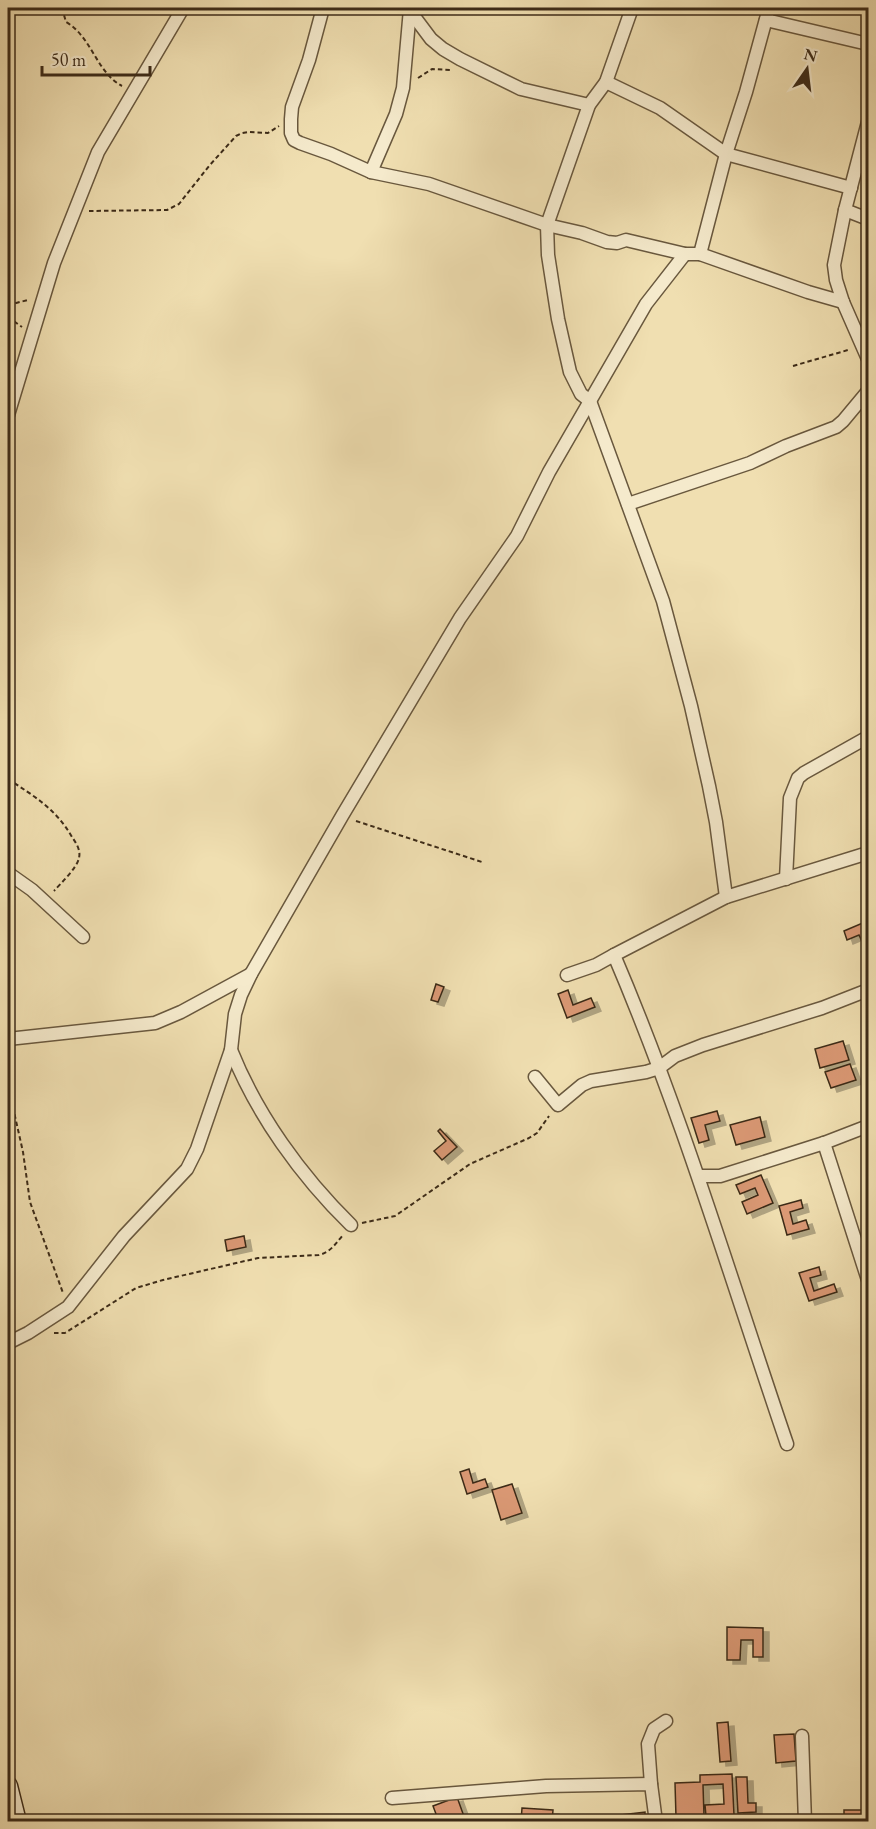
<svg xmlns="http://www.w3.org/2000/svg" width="876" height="1829" font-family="'EB Garamond',serif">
<defs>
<filter id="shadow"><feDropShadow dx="6" dy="4" stdDeviation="0" flood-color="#0004"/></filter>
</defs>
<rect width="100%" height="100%" fill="#f0dfb1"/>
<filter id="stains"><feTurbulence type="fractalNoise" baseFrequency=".00333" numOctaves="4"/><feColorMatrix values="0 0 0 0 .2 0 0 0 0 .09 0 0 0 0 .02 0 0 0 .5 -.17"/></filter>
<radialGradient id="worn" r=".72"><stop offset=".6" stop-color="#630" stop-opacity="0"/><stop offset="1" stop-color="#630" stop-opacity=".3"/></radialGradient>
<g fill="#db9974" stroke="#3c2b18" stroke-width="1.5" filter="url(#shadow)">
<path d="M865 922 868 931V945L864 946 859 935 847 940 844 931Z"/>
<path d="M436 984 444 987 438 1002 431 1000Z"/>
<path d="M568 990 573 1005 591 998 595 1007 567 1018 558 994Z"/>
<path d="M843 1041 849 1060 820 1068 815 1049Z"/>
<path d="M850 1064 856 1080 831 1088 825 1072Z"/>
<path d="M717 1111 720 1121 705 1125 709 1140 699 1143 691 1118Z"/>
<path d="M760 1117 765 1137 736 1145 730 1125Z"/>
<path d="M440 1129 457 1147 442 1160 434 1151 446 1141 438 1131Z"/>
<path d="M761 1175 773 1203 747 1214 742 1202 758 1195 755 1188 740 1194 736 1185Z"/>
<path d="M801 1200 803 1208 790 1212 793 1224 806 1220 809 1229 787 1235 779 1206Z"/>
<path d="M244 1236 246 1247 227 1251 225 1240Z"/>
<path d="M819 1267 821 1275 810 1278 814 1291 834 1284 837 1292 809 1301 799 1273Z"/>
<path d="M469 1469 473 1483 485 1479 488 1487 467 1494 460 1472Z"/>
<path d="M512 1484 522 1513 501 1520 492 1490Z"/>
<path d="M727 1627 763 1628V1657H753V1640H741L740 1660H727Z"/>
<path d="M728 1722 731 1761 720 1762 717 1723Z"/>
<path d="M794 1734 796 1761 776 1763 774 1735Z"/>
<path d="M732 1774 734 1815 706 1816 705 1805 724 1804 723 1784 703 1785 704 1816 676 1817 675 1783 700 1782V1775Z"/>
<path d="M736 1777H747L748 1803H756V1812L738 1813Z"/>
<path d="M457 1797 466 1822H439L433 1806Z"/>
<path d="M522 1808 553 1810 552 1822H521Z"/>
<path d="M844 1810H868V1818H863V1822H844Z"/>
<path d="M645 1812V1822H621V1815Z"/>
</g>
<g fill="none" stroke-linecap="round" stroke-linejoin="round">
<defs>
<g id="street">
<path d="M323 8 309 60 292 107 291 119V133L294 140 300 143 331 154 371 172 429 184 547 225 582 233 607 242 617 243 626 240 685 254H700L808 292 843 302"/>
<path d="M632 8 606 82 589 105 547 225 548 255 558 319 570 372 581 394 590 401 663 601 691 706 709 786 716 822 726 897"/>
<path d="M410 11 431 39 443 49 460 59 521 89 589 105"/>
<path d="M766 20 868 44"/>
<path d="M606 82 660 108 726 154 851 188"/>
<path d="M868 122 845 210 834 265 836 280 843 302 868 359"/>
<path d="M371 172 396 114 403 88 410 9"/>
<path d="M845 210 868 219"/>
<path d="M700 254 726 154 746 92 769 8"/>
<path d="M8 415 54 263 98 152 183 8"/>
<path d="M628 504 750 463 786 446 836 427 843 421 868 391"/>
<path d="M8 873 32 890 83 937"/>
<path d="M786 879 790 798 798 778 804 773 868 737"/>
<path d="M567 975 596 965 614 955"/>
<path d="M8 1039 155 1023 181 1012 251 974"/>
<path d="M231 1050C257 1115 301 1176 351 1225"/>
<path d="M535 1077 558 1105 582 1085 591 1081 646 1072 659 1068 675 1056 703 1045 822 1008 868 990"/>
<path d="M824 1143 868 1280"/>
<path d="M699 1176H720L824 1143 868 1126"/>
<path d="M8 1343 28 1333 68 1307 124 1236 187 1169 197 1149 231 1050 235 1014 241 995 251 974 342 816 460 618 517 536 549 472 646 304 685 254"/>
<path d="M787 1444C731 1280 682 1114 614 955L726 897 868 853"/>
<path d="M802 1736 805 1822"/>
<path d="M651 1784 648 1744 654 1729 666 1721"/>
<path d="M392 1798 546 1786 651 1784 656 1822"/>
</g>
<path id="secondary" d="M8 1786 17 1822"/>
</defs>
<use href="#street" stroke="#69583e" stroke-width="15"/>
<use href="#secondary" stroke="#3c2b18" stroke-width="21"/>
<g stroke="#3c2b18" stroke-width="2" stroke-dasharray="4.5 3" stroke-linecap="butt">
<path d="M62 8 66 22C92 37 96 72 122 86"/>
<path d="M418 78 432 69 452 70"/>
<path d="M89 211 167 210 179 204 209 166 236 136 242 133 248 132 268 133 279 126"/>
<path d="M8 305 28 300"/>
<path d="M8 317 22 327"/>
<path d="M793 366 848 350"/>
<path d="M8 779C34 796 56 809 72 837 76 843 81 850 79 858 77 868 61 883 54 891"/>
<path d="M356 821 482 862"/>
<path d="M8 1085 23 1152 30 1202 63 1293"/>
<path d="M362 1223 395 1216 470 1164 529 1138 537 1133 549 1116"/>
<path d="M54 1333H65L136 1288 163 1280 258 1258 319 1255C331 1252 336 1243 343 1235"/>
</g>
<use href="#street" stroke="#f5eacc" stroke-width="12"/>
<use href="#secondary" stroke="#f5eacc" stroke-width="18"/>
</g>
<rect width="876" height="1829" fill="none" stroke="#f0dfb1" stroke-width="30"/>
<rect x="9" y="9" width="858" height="1811" fill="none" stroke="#3c2b18" stroke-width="3"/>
<rect x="15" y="15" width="846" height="1799" fill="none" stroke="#3c2b18" stroke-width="1.5"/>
<g transform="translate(807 69) rotate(14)" stroke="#f5eacc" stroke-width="4.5" paint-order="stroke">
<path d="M0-4.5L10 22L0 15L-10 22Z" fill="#3c2b18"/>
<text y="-9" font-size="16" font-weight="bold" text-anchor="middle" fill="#3c2b18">N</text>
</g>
<path d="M42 66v9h108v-9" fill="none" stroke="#3c2b18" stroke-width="3"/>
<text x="51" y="66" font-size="18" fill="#3c2b18" stroke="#f5eacc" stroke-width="4.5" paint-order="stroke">50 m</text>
<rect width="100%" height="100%" filter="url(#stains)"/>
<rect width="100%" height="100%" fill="url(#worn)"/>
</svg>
